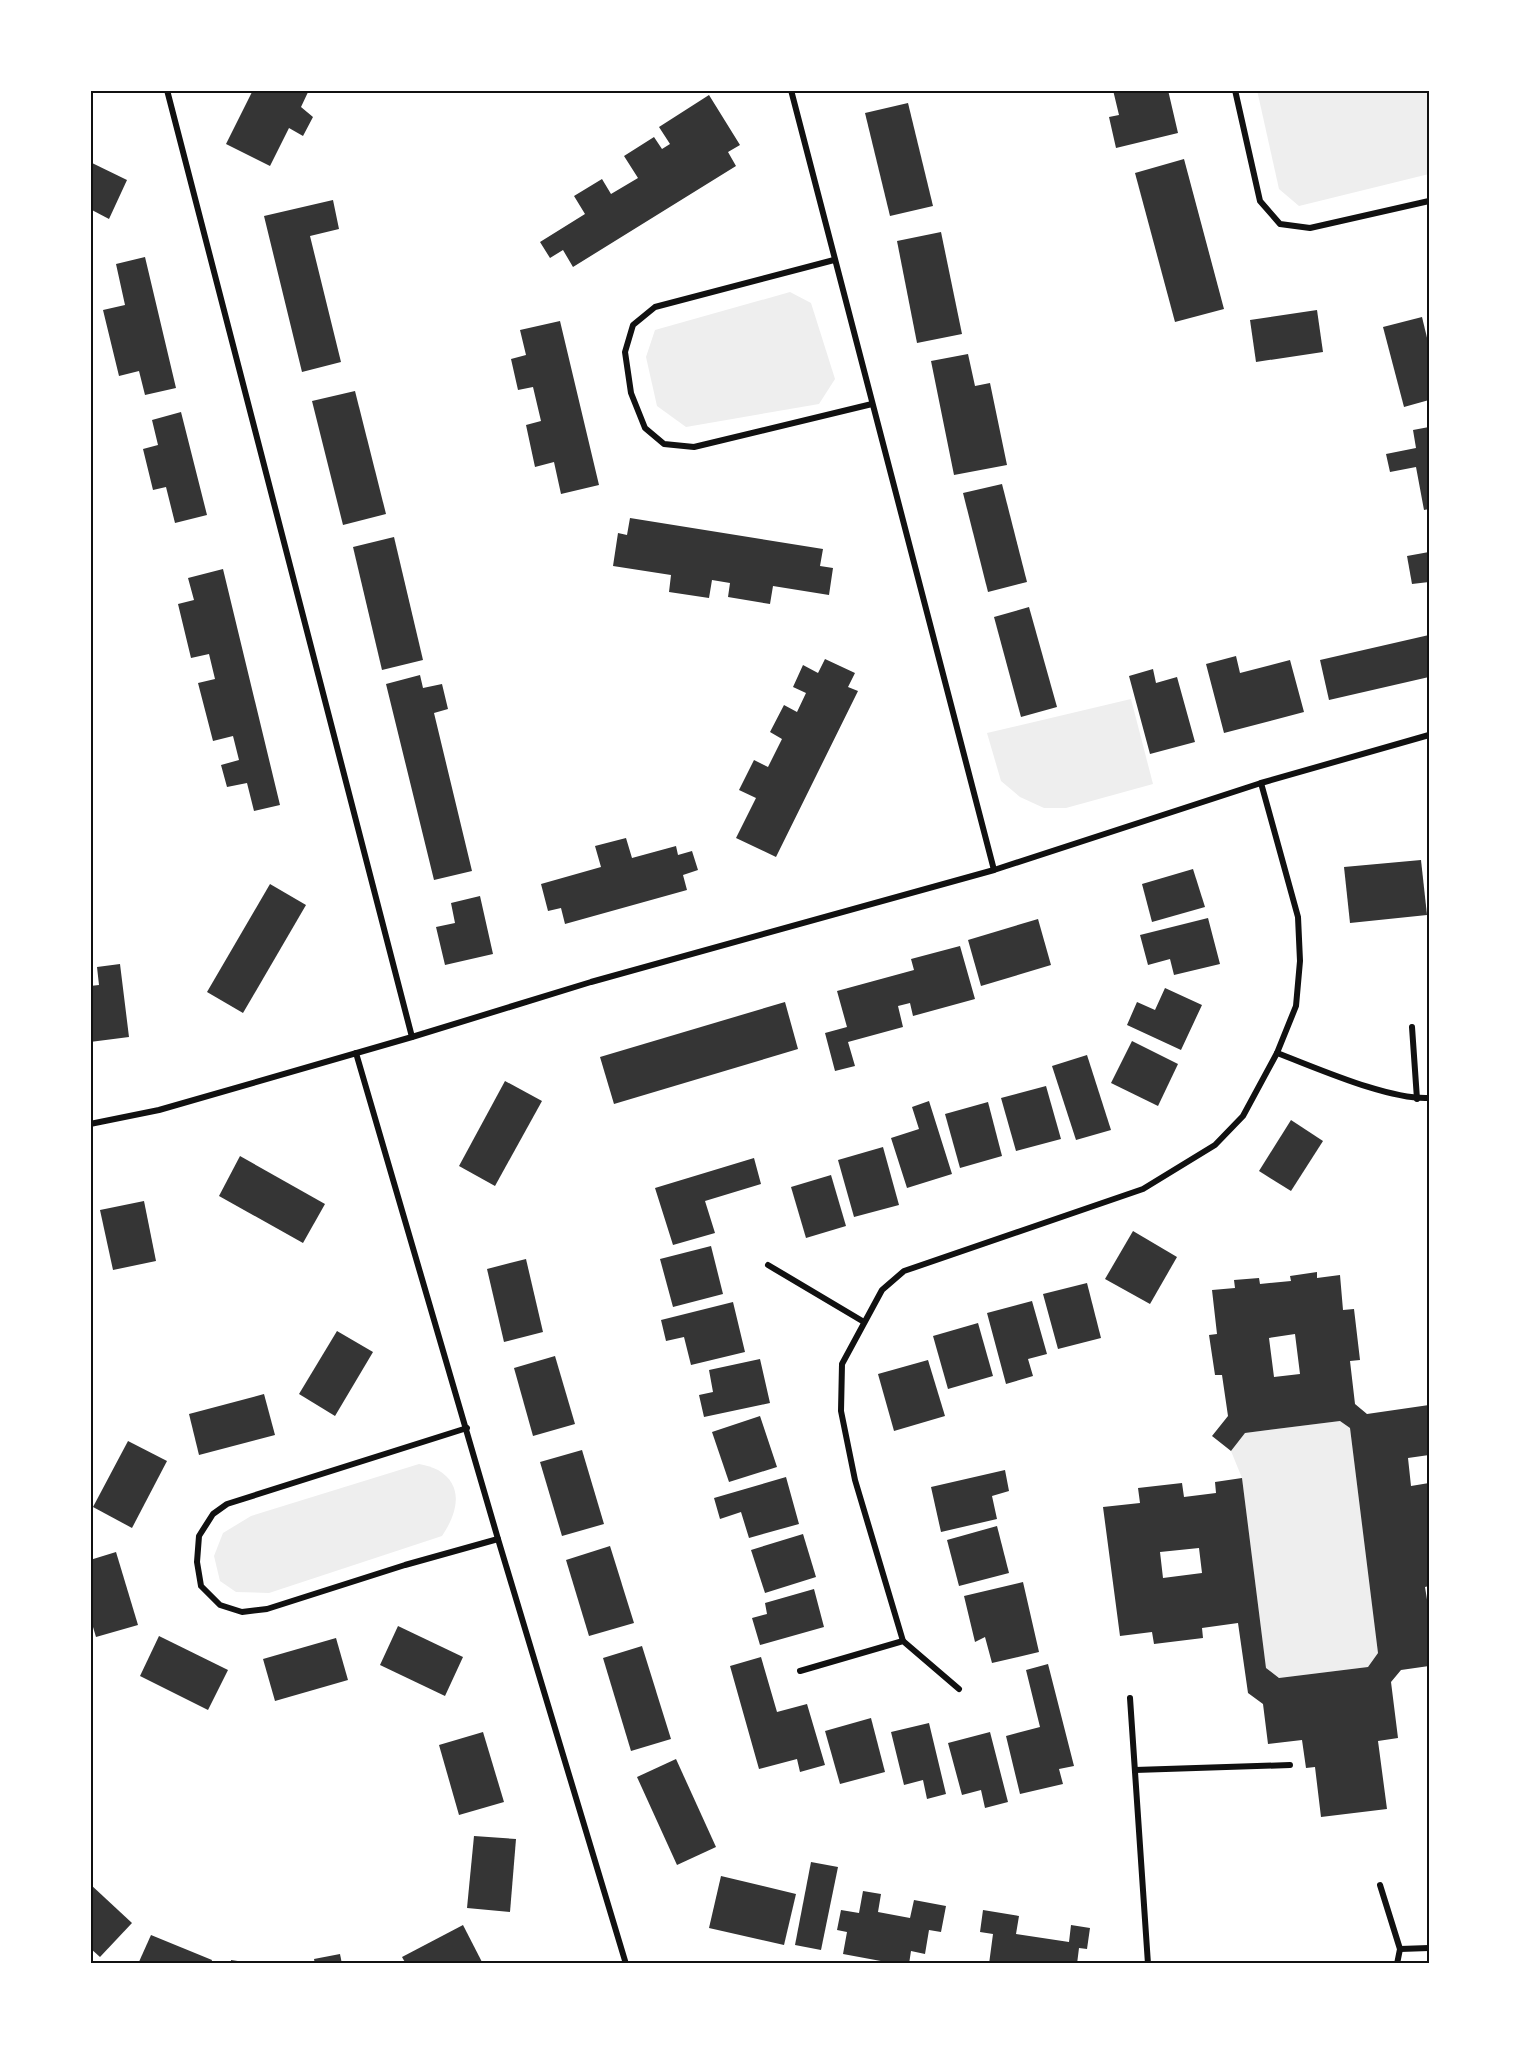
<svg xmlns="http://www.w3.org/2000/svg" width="1519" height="2054" font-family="Mulish,sans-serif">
<rect width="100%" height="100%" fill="#fff"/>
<g fill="#eee">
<path d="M1257 90H1429V174L1299 206 1279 189Z"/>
<path d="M790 292 811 303 835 379 819 404 686 427 657 406 646 357 655 330Z"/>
<path d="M1131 699 1153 784 1066 808H1044L1020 797 1001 781 987 733Z"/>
<path d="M1340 1421 1350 1428 1378 1653 1368 1667 1279 1678 1266 1668 1242 1478 1231 1451 1245 1433Z"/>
<path d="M419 1464C425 1465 432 1467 438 1470 465 1486 457 1514 442 1536L269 1593 236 1592 220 1581 214 1556 223 1533 251 1516Z"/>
</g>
<g fill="#353535" fill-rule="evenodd">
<path d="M253 90H309L301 107 313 117 303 136 289 128 270 166 226 144Z"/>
<path d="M1113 90H1168L1178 133 1116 148 1109 117 1119 115Z"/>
<path d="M709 95 740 145 728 152 736 166 573 267 563 250 550 258 540 242 585 214 574 196 602 179 611 194 638 178 624 156 654 137 662 149 670 144 659 127Z"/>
<path d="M908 103 933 206 890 216 865 113Z"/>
<path d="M1184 159 1224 309 1175 322 1135 173Z"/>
<path d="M90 162 127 180 109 219 90 209Z"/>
<path d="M333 200 339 229 310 236 341 362 302 372 264 216Z"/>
<path d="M941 232 962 334 917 343 897 241Z"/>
<path d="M145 257 176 388 145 395 139 371 119 376 103 310 125 305 116 264Z"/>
<path d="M1317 310 1323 352 1256 362 1250 320Z"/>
<path d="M1422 317 1429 346V400L1404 407 1383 327Z"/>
<path d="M560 321 599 485 561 494 554 462 535 467 526 425 541 421 533 387 518 390 511 359 526 355 520 330Z"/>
<path d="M968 354 975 386 990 383 1007 465 954 475 931 361Z"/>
<path d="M355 391 386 514 343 525 312 401Z"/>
<path d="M181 412 207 515 175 523 166 487 153 490 143 449 158 445 152 420Z"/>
<path d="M1429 427V509L1424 510 1416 467 1390 472 1386 454 1416 448 1413 430Z"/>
<path d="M1002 484 1027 582 988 592 963 493Z"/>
<path d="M630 518 823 549 820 566 833 568 829 595 773 586 770 604 728 597 730 583 712 580 709 598 669 592 671 575 613 566 618 533 627 535Z"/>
<path d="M394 537 423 660 382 670 353 547Z"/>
<path d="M1429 552V582L1412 584 1407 556Z"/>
<path d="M223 569 280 805 254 811 247 783 227 787 221 765 239 760 233 736 213 741 198 683 215 679 209 654 191 658 178 604 194 600 188 578Z"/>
<path d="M1029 607 1057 707 1021 717 994 617Z"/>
<path d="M1429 635V677L1329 700 1320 660Z"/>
<path d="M1236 656 1240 673 1290 660 1304 712 1224 733 1206 664Z"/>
<path d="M825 659 855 673 848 687 858 691 776 857 736 838 756 798 739 790 754 760 768 767 782 739 770 732 784 705 797 712 806 693 793 687 803 665 818 673Z"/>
<path d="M1153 669 1156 683 1177 677 1195 742 1150 754 1129 676Z"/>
<path d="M420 675 423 688 442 684 448 709 434 713 472 871 434 880 386 684Z"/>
<path d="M626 838 632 858 676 846 678 855 692 851 698 870 683 875 687 890 565 924 561 908 548 911 541 884 601 867 595 846Z"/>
<path d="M1421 860 1427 915 1350 923 1344 867Z"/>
<path d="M1193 869 1205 907 1152 922 1142 884Z"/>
<path d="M270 884 306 905 243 1013 207 992Z"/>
<path d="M480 896 493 954 445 965 436 927 455 923 451 903Z"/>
<path d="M1208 918 1220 964 1174 975 1170 959 1148 965 1140 935Z"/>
<path d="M1038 919 1051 965 981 986 968 940Z"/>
<path d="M960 946 975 999 913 1016 910 1003 898 1006 903 1027 848 1042 855 1066 835 1071 825 1033 847 1027 837 991 914 970 911 959Z"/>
<path d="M120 964 129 1037 90 1042V986L99 985 97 967Z"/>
<path d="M1165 988 1202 1005 1181 1050 1127 1025 1137 1002 1155 1010Z"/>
<path d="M785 1002 798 1049 614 1104 600 1057Z"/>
<path d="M1132 1041 1178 1064 1158 1106 1111 1083Z"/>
<path d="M1087 1055 1111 1130 1076 1140 1052 1066Z"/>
<path d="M505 1081 542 1101 495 1186 459 1166Z"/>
<path d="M1046 1086 1061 1139 1016 1151 1001 1098Z"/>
<path d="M929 1101 952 1174 907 1188 891 1138 919 1129 912 1107Z"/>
<path d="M988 1102 1002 1156 960 1168 945 1114Z"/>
<path d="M1291 1120 1323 1141 1291 1191 1259 1171Z"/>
<path d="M883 1147 899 1205 854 1217 838 1160Z"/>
<path d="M240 1156 325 1204 303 1243 219 1196Z"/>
<path d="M754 1158 761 1184 705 1201 715 1233 673 1245 655 1188Z"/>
<path d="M831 1175 846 1226 806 1238 791 1187Z"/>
<path d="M144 1201 156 1261 113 1270 100 1210Z"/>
<path d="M1133 1231 1177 1257 1150 1304 1105 1279Z"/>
<path d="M711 1246 723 1294 673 1307 660 1259Z"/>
<path d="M526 1259 543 1332 504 1342 487 1269Z"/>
<path d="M1317 1272V1278L1340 1275 1343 1310 1354 1309 1360 1360 1350 1361 1355 1404 1367 1414 1429 1405V1455L1408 1458 1411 1486 1429 1483V1586L1425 1587 1429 1612V1666L1401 1670 1391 1682 1398 1738 1378 1741 1387 1809 1321 1817 1315 1767 1306 1768 1302 1740 1268 1744 1263 1704 1248 1693 1238 1623 1202 1628 1203 1638 1154 1644 1152 1632 1120 1636 1103 1507 1140 1503 1138 1488 1182 1483 1184 1497 1216 1493 1215 1482 1242 1478 1266 1668 1279 1678 1368 1667 1378 1653 1350 1428 1340 1421 1245 1433 1231 1451 1212 1436 1228 1416 1222 1375H1215L1209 1335 1217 1334 1212 1290 1235 1288 1234 1280 1259 1278 1260 1284 1291 1281 1290 1276ZM1295 1334 1300 1374 1274 1377 1269 1338ZM1199 1548 1202 1573 1163 1578 1160 1552Z"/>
<path d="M1087 1283 1101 1338 1058 1349 1043 1294Z"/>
<path d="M1032 1301 1047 1354 1028 1359 1033 1376 1006 1384 987 1313Z"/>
<path d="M733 1302 745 1352 691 1365 684 1337 666 1341 661 1320Z"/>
<path d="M978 1323 993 1376 948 1389 933 1336Z"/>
<path d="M337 1331 373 1352 335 1416 299 1394Z"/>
<path d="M555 1356 575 1424 533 1436 514 1368Z"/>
<path d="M760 1359 770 1403 704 1417 699 1395 713 1392 709 1370Z"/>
<path d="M928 1360 945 1416 894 1431 878 1374Z"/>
<path d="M264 1394 275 1435 199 1455 189 1414Z"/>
<path d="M760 1416 777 1467 729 1482 712 1432Z"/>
<path d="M128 1441 167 1461 132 1528 93 1507Z"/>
<path d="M582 1450 604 1524 562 1536 540 1462Z"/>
<path d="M1005 1470 1009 1491 992 1496 997 1519 941 1532 931 1487Z"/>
<path d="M786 1477 799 1524 749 1538 741 1512 720 1519 714 1498Z"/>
<path d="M997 1526 1009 1573 959 1586 947 1540Z"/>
<path d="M803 1534 816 1577 765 1593 751 1550Z"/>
<path d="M610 1546 634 1623 589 1636 566 1560Z"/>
<path d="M116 1552 138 1625 96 1637 90 1617V1560Z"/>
<path d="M1023 1582 1039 1652 992 1663 985 1637 975 1642 964 1596Z"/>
<path d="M814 1589 824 1627 760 1645 752 1618 767 1614 765 1603Z"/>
<path d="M398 1626 463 1657 445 1696 380 1665Z"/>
<path d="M159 1636 228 1670 208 1710 140 1676Z"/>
<path d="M336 1638 348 1680 275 1701 263 1659Z"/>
<path d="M642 1646 671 1739 631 1751 603 1658Z"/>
<path d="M761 1657 777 1712 807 1704 825 1765 800 1772 797 1759 759 1769 730 1666Z"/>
<path d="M1048 1664 1074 1766 1059 1769 1063 1784 1020 1794 1006 1736 1040 1727 1026 1670Z"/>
<path d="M871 1718 885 1772 840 1784 825 1731Z"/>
<path d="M929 1723 946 1794 927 1799 923 1780 904 1785 891 1732Z"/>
<path d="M483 1732 504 1802 459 1815 439 1745Z"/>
<path d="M990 1732 1008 1802 985 1808 981 1790 962 1795 948 1743Z"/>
<path d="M676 1759 716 1847 677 1865 637 1777Z"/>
<path d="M474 1836 516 1839 510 1912 467 1908Z"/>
<path d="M811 1862 838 1867 821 1950 795 1945Z"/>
<path d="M721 1876 796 1894 784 1945 709 1928Z"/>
<path d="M90 1884 132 1923 100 1957 90 1948Z"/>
<path d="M863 1891 881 1894 878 1912 910 1918 914 1900 946 1906 941 1932 929 1930 925 1954 911 1951 909 1964H897L843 1954 847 1932 837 1930 841 1910 859 1913Z"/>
<path d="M983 1910 1019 1916 1016 1934 1069 1942 1071 1925 1090 1928 1087 1949 1079 1948 1077 1964H989L993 1934 980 1932Z"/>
<path d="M463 1925 483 1964H406L402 1957Z"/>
<path d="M151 1935 212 1960 211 1964H138Z"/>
<path d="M340 1954 342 1964H315L314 1959Z"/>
<path d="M231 1960 251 1963V1964H231Z"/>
</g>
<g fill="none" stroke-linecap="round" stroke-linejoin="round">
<g stroke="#111" stroke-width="6">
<path d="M167 90 412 1037"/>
<path d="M791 90 994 870"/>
<path d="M1235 90 1260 201 1280 224 1310 228 1429 201"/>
<path d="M834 260 655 307 633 325 625 352 631 393 645 428 664 444 694 447 872 404"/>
<path d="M1412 1027 1417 1099"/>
<path d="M356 1053 498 1539 626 1964"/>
<path d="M1277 1053C1317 1068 1388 1100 1429 1098"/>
<path d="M90 1124 159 1110 412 1037 591 982 994 870 1261 783 1429 735"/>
<path d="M768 1265 864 1322"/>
<path d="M467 1428 227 1504 213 1514 199 1536 197 1562 201 1586 220 1605 242 1612 267 1609 405 1565 498 1539"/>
<path d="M903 1641 855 1480 841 1411 842 1364 882 1290 904 1271 1143 1189 1215 1145 1243 1116 1277 1053 1296 1006 1300 961 1298 917 1261 783"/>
<path d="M800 1671 903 1641 959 1689"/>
<path d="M1130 1698 1148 1964"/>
<path d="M1135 1770 1290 1765"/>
<path d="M1380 1885 1400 1949 1397 1964"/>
<path d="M1400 1949 1429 1948"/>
</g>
</g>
<rect width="1519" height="2054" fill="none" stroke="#ffffff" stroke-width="183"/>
<rect x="92" y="92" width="1336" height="1870" fill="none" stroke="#111" stroke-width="2"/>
</svg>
